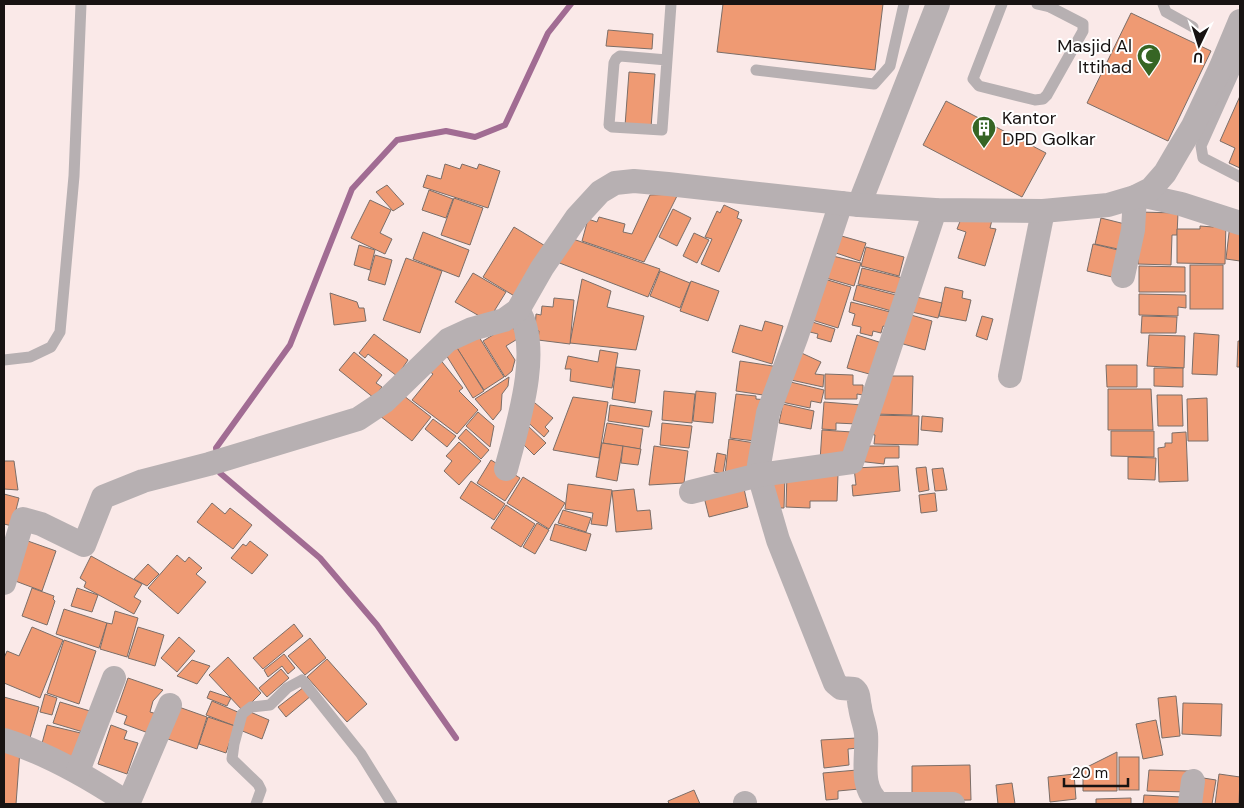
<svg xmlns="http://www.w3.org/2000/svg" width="1244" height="808" font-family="'DM Sans',sans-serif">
<rect width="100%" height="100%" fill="#fae9e8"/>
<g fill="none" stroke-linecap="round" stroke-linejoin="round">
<g stroke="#a16c93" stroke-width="6">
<path d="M217 456 216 448 290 345 352 189 397 140 446 131 475 137 505 125 548 33 571 4"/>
<path d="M219 466 220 473 320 558 377 625 456 738"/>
</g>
</g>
<g fill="#ef9a73" stroke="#7b6e68">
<path d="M723 4H883L875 70 717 52Z"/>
<path d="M1131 13 1211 51 1168 141 1087 103Z"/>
<path d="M608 30 653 34 652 49 606 46Z"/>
<path d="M629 72 655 74 651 128 625 126Z"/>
<path d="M1240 96V168L1229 163 1235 148 1220 141Z"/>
<path d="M946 101 1046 153 1022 197 923 145Z"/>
<path d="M445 164 460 169 462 164 477 169 479 164 500 171 488 208 423 187 427 175 441 179Z"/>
<path d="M387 185 404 204 393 211 376 192Z"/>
<path d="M429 190 453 199 446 218 422 210Z"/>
<path d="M678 194 644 262 582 241 588 219 597 222 599 217 625 224 623 232 632 234 650 195Z"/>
<path d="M454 198 483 208 470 245 441 235Z"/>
<path d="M370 200 391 210 380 233 392 239 385 254 351 238Z"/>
<path d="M724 205 739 212 737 218 742 220 719 272 701 264 712 239 705 237 717 211 720 213Z"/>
<path d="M673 209 691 218 677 246 659 237Z"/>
<path d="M1139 212 1178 213 1177 235H1172L1171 265 1138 264Z"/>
<path d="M1101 218 1133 226 1127 251 1095 244Z"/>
<path d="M961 219 992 220 990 228 996 229 985 266 958 258 966 232 957 229Z"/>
<path d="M1226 221 1225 264 1177 263V229H1200V226L1213 227Z"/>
<path d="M1230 224 1240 225V261L1226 259Z"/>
<path d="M514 227 547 247 516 297 483 277Z"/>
<path d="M423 232 469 250 459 277 413 259Z"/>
<path d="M694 233 709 240 697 263 683 256Z"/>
<path d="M838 235 866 243 860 261 833 252Z"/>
<path d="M570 238 660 269 648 297 557 262Z"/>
<path d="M1093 244 1118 250 1112 277 1087 271Z"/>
<path d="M359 245 375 250 370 270 354 265Z"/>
<path d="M866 247 904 257 899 276 861 266Z"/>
<path d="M375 255 392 260 385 285 368 280Z"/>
<path d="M833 256 861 263 854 286 826 278Z"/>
<path d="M406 258 442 271 420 333 383 320Z"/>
<rect x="1190" y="265" width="33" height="44"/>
<path d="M1139 266 1185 267V292H1139Z"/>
<path d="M862 268 903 278 899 294 858 284Z"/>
<path d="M660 271 690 283 680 308 650 296Z"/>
<path d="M473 273 506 292 488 321 455 302Z"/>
<path d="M821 278 851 287 838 328 809 319Z"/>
<path d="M582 279 611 291 607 307 644 316 636 350 570 343Z"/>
<path d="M691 281 719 291 708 321 680 311Z"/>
<path d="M857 285 900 296 895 312 853 300Z"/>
<path d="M945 287 963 291 962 298 971 300 966 321 939 316Z"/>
<path d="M330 293 357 302 359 308H364L366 321 334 325Z"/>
<path d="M1139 294 1186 295V308L1178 307V316L1139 315Z"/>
<path d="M908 295 942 303 938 318 903 310Z"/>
<path d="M554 298 574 300 570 344 538 340 539 331 535 330 536 314 541 315 542 306 553 307Z"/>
<path d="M851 302 894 313 890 328 883 326 881 333 873 331 872 336 860 333 861 327 852 325 855 314 849 312Z"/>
<path d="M904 313 932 321 925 350 896 342Z"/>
<path d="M982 316 993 319 987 340 976 336Z"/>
<path d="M1142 316 1177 317 1176 333H1141Z"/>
<path d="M765 321 783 326 772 364 732 352 740 325 762 331Z"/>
<path d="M809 321 835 329 831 342 817 338 818 334 806 331Z"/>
<path d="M511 324 519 338 506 346 515 360 512 371 505 377 483 341Z"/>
<path d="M1194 333 1219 335 1217 375 1192 374Z"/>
<path d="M374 334 408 360 397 376 368 354 365 358 359 353Z"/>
<path d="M857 335 882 343 873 375 847 368Z"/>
<path d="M1149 335 1185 336 1184 368 1147 366Z"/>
<path d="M479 337 504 377 484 390 453 342Z"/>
<path d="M1238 341H1240V367H1237Z"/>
<path d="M454 343 484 391 473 398 443 350Z"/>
<path d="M600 350 618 353 612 388 570 381 571 369H565L568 356 598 362Z"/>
<path d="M795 350 821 362 815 374 824 375 823 387 782 378Z"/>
<path d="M354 352 382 375 376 383 382 387 374 398 339 370Z"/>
<path d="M439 358 463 388 459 391 478 410 457 434 412 400 433 374 429 371Z"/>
<path d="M740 361 779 367 770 396 736 391Z"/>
<path d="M1106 365H1137V387H1107Z"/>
<path d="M616 367 640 370 635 403 612 399Z"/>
<path d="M1154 368H1183V387L1154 386Z"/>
<path d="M825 374 853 375V385H863V395L857 394V399H825Z"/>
<path d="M883 376H913L912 415 873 414Z"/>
<path d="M509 377 508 386 502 394 501 410 493 420 475 399Z"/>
<path d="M782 380 824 390 821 403 811 401 810 408 777 401Z"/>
<path d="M1108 389H1151L1153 430H1108Z"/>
<path d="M664 391 695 394 692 423 662 420Z"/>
<path d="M696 391 716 393 713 423 693 421Z"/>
<path d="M399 392 431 417 412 441 380 416Z"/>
<path d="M736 394 756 396V399L768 400 755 441 730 438Z"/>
<path d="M1157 395H1182L1183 426H1158Z"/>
<path d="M573 397 608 402 599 458 553 450Z"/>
<path d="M529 398 553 418 545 427 549 431 544 437 522 417Z"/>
<path d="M1207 398 1208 441H1188L1187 399Z"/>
<path d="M824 402 862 405 857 424 836 423V430L822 429Z"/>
<path d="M783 404 814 411 811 429 779 423Z"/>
<path d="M610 405 652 411 649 427 608 421Z"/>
<path d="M478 412 494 426 490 447 466 426Z"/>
<path d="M869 415 919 416 918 445 874 444 875 435 869 434Z"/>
<path d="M922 416 943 418 942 432 921 430Z"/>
<path d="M433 419 456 436 447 447 425 429Z"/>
<path d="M607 423 643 429 640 449 603 443Z"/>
<path d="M662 423 692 426 689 448 660 445Z"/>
<path d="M527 425 546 443 534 455 516 437Z"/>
<path d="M466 429 489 450 481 459 458 438Z"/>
<path d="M822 430 852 432 850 453 820 461Z"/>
<path d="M1111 431H1154V457L1111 456Z"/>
<path d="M1186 432 1188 481 1159 482 1158 448 1165 447V443H1172V433Z"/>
<path d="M729 439 755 443 751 471 725 475Z"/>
<path d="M459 442 481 461 459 485 444 471 452 461 446 456Z"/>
<path d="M602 443 623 446 617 481 596 477Z"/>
<path d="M623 446 641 449 638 465 621 463Z"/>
<path d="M654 446 688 451 684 483 649 485Z"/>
<path d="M860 446H899V458H885L884 464 857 461Z"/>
<path d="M717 453 726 455 723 474 714 472Z"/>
<path d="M1128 457 1156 458 1155 480 1128 479Z"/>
<path d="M491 460 520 478 505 501 477 483Z"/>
<path d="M4 461H14L18 490 4 489Z"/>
<path d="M898 466 900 491 853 496 852 485H856L854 468Z"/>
<path d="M926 467 929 490 919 492 916 468Z"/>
<path d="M943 468 947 490 935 491 932 469Z"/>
<path d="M787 473 838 474 837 501H810V508L786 507Z"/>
<path d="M770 474H785L784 508H769Z"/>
<path d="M523 477 565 503 549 529 507 503Z"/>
<path d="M471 481 505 504 494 520 460 498Z"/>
<path d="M568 484 612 490 607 526 591 524 593 513 565 509Z"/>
<path d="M743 484 748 507 709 517 703 493Z"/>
<path d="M634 489 637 511 650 510 652 529 616 532 612 491Z"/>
<path d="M935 493 937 511 921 513 919 495Z"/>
<path d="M4 494 19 498 12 526 4 524Z"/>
<path d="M212 503 225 514 230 508 252 525 233 549 197 522Z"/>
<path d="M506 505 535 524 521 547 491 528Z"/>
<path d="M563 510 591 518 586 532 558 523Z"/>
<path d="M537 523 549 530 535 554 523 547Z"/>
<path d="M555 524 591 534 586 551 550 540Z"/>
<path d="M25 540 56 551 42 591 10 579Z"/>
<path d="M250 541 268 555 252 574 231 558 243 544 246 546Z"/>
<path d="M177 555 185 562 189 557 202 568 196 574 206 582 178 614 148 588Z"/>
<path d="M91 556 142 584 134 597 141 601 134 614 84 587 86 582 80 578Z"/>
<path d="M148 564 159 574 147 586 134 579Z"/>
<path d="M32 588 54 596 53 599 55 601 47 625 22 616Z"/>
<path d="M77 588 98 595 92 612 71 606Z"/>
<path d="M64 609 107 623 99 648 56 634Z"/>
<path d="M115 611 138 618 127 657 100 649 107 623 112 624Z"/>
<path d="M294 624 303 636 263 669 253 658Z"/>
<path d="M32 627 63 640 40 698 4 683V658L7 651 19 656Z"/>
<path d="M138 627 164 635 155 666 128 658Z"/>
<path d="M179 637 195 651 177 672 161 658Z"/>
<path d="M310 638 326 658 305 675 288 656Z"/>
<path d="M64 640 96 651 79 704 47 693Z"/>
<path d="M284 654 295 668 288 674 282 666 268 677 264 670Z"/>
<path d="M228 657 261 693 243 711 209 675Z"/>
<path d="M327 659 367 704 347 722 307 677Z"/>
<path d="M192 660 210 666 197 684 177 676Z"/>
<path d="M281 669 289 678 267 697 259 688Z"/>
<path d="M128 678 163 690 153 701 150 712 157 714 151 734 124 724 127 716 116 712Z"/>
<path d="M304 687 312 695 286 717 278 707Z"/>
<path d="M210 691 231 698 227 706 207 698Z"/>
<path d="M45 694 57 698 52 715 40 712Z"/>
<path d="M1176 696 1180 736 1162 738 1158 698Z"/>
<path d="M4 697 39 707 30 738 4 730Z"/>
<path d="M212 701 240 713 235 726 206 715Z"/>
<path d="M60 702 90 711 83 732 53 723Z"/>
<path d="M1183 703 1222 704 1221 736 1182 734Z"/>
<path d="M176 706 207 717 197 749 165 738Z"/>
<path d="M248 711 269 720 262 739 240 730Z"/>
<path d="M208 717 235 726 226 753 199 744Z"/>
<path d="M1156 720 1163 755 1143 759 1136 724Z"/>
<path d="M47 725 89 735 81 760 41 747Z"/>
<path d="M111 725 127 731 124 739 138 743 127 774 98 764Z"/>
<path d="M857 738 858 748 848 749 849 765 824 768 821 740Z"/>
<path d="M4 746 20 750 16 804H4Z"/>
<path d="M1117 752V791H1083V769Z"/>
<rect x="1119" y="757" width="20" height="33"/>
<path d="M970 765 971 800 912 801V766Z"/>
<path d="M857 770 859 789 838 791V799L826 800 823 773Z"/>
<path d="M1149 770 1189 771 1188 792 1147 791Z"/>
<path d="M1074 774 1076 799 1050 802 1048 777Z"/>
<path d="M1219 774 1240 777 1239 804H1215Z"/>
<path d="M1197 777 1216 780 1212 804H1193Z"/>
<path d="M1012 783 1015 804H998L996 785Z"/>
<path d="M694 790 700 804H669L668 801Z"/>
<path d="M1144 795 1181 797V804H1143Z"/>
<path d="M1131 798V804H1138H1096V799Z"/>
</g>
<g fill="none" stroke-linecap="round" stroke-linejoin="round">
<g stroke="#b7b0b2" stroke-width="11">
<path d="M1002 4 973 79 979 86 1035 100 1043 99 1047 95 1083 31V24L1050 7 1051 4"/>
<path d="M1037 4 1050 7"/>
<path d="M1163 4 1166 12 1193 27"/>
<path d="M1240 59 1201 146 1203 158 1240 177"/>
<path d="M667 60 620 56 616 59 614 63 609 125 612 127 662 130 671 4"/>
<path d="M756 70 874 84 890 66 904 4"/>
<path d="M4 360 30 357 51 347 60 332 74 176 81 4"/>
<path d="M256 804 261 790 258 784 232 759 234 744 242 714 251 707 270 705 287 688 302 680 361 754 392 804"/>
</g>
<g stroke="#b7b0b2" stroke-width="24">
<path d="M1140 195 1181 204 1240 223"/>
<path d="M841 203 797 335 768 413 759 465V475L778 540 835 683 841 688 854 689C860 694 858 700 860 707 861 716 865 725 866 734 868 757 858 788 880 804H953"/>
<path d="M859 205 938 4"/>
<path d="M1123 276 1133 230 1135 197"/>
<path d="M1010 376 1043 211"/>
<path d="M506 469C517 427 543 348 518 310"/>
<path d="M691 492 759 475 852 462 935 210"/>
<path d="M4 583 23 519 41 524 84 545 103 497 143 481 209 464 358 419 385 401 448 340 472 329 504 320 518 310 542 268 577 217 600 192 615 183 634 181 668 184 859 205 935 210 1043 211 1108 205 1135 197 1151 189 1165 173 1179 149 1193 126 1220 69 1240 21"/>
<path d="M4 740C49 754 90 778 129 804"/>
<path d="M78 771 114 678"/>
<path d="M745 803V804"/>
<path d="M128 804 170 705"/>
<path d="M1190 804 1193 781"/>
</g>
</g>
<defs>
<symbol id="mosque-pin" viewBox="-11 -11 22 30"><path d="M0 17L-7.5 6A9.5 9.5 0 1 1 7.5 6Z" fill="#366524" stroke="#fff"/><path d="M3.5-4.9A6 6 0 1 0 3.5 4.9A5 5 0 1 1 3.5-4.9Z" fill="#fff"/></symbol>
<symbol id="building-pin" viewBox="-11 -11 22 30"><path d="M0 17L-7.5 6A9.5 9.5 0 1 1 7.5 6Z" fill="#366524" stroke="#fff"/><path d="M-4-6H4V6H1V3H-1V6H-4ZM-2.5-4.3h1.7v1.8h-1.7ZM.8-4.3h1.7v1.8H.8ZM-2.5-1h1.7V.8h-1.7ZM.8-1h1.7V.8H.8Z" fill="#fff"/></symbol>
</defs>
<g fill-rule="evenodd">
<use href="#mosque-pin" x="1135" y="42" width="28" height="38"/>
<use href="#building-pin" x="970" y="114" width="28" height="38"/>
</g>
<g text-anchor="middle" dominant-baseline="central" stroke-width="4" stroke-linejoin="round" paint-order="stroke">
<g font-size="18" fill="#181312" stroke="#fff" text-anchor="end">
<text x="1132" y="46">Masjid Al<tspan x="1132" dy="21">Ittihad</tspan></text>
<text x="1002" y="118" text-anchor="start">Kantor<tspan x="1002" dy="21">DPD Golkar</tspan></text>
</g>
</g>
<rect width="1244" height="808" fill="none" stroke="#181312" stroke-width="10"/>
<g transform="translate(1199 45) rotate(184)" stroke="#ffffff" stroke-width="4" paint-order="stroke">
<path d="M0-4L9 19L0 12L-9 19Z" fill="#181312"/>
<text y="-8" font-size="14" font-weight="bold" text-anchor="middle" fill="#181312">U</text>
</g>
<path d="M1064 778v8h64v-8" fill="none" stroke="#181312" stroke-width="2.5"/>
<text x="1072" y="778" font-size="15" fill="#181312" stroke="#ffffff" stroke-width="4" paint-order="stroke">20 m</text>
</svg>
